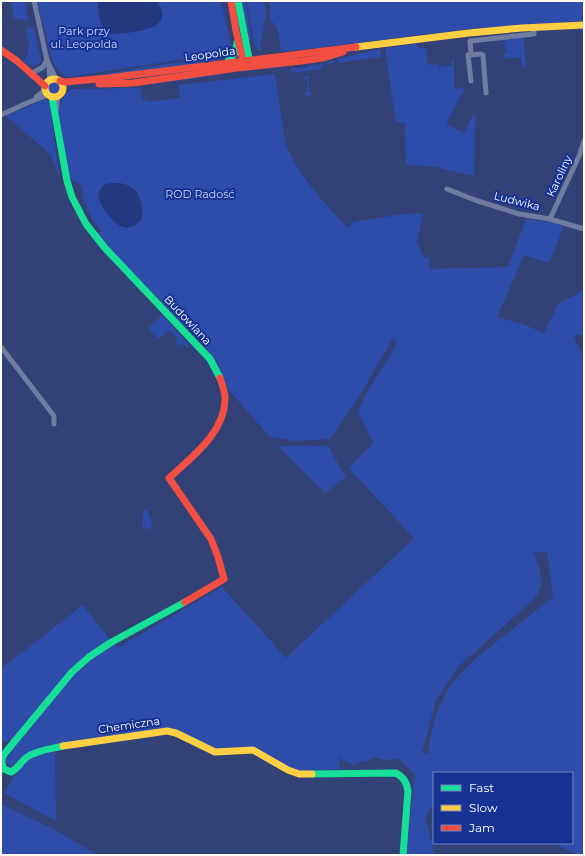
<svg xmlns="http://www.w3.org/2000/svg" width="585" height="856" font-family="Montserrat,sans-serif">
<rect width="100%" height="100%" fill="#334276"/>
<g fill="#2e4caa" fill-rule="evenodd">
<path d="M12 1H25L28 21 13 18 14 10 11 9Z"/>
<path d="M37 1H221L231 46 228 51 198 57 68 77 60 72 53 63Z"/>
<path d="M240 1H245L251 37V41L248 42Z"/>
<path d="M249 1H264L266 15 260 48 262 52 255 46 254 41 247 4Z"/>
<path d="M269 1H584V16H582L581 21 468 29 281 52 278 29 271 20Z"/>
<path d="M27 27 34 29 41 60C36 69 30 66 23 61L28 54 29 39 26 38Z"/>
<path d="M523 36 526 67H522L521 57 504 59V53L509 52 506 51 505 45H503C504 38 509 39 515 39V37Z"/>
<path d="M417 44 419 48H426L428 65 438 64 439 67 452 65V61H454V89L465 88 446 124 464 133 475 112 474 176 436 167 406 165 405 123 396 122 385 49V48Z"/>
<path d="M380 49 381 57 338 63V59Z"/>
<path d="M216 56 218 61 191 65 173 66 154 70 72 79Z"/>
<path d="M334 60 335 63 322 65V69L291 73V68H307V66L324 64Z"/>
<path d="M220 74 219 75 145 85 146 84Z"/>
<path d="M275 74 285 141C294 172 326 203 347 228L354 222 410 213 423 214 417 242 424 258 429 257 430 269 508 267 526 219 549 222 564 226 549 263 524 255 497 317 525 325 544 333 558 304 584 290V335H580L577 333 576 336 574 338 584 358V855H577L554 843H572V773H434V804L425 817 435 855H406L415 774 399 759 384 760 374 757 370 761 357 762 355 765 349 763 339 758 340 769 301 772 288 767 252 748 220 750 209 748 168 728 43 747 26 753 12 766 7 764 6 760 10 752 20 740 1 741V669L83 605 117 648 222 587 286 658 414 538 352 472 350 467 373 443 358 411 367 392 397 344 393 338 360 395 330 439 294 441 270 437 228 389 218 365 200 341 110 249 98 235 101 231C88 217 85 204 81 185L68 177 58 114V105L61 104 64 95 72 89 141 88 143 101 147 100 149 102 180 98 179 85ZM534 552H547L553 597C535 611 518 625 500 639 479 656 458 671 445 695 435 713 431 734 428 754L422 752 436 700 459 666 534 599C547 583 539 570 534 552Z"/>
<path d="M306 75 309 77 310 78 308 79 310 92H312L309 96H306L305 93 308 92 306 79H303V78Z"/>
<circle cx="54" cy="88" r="6"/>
<path d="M46 99 48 101 50 104 59 176 51 155 6 116Z"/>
<path d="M162 315 190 346 189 348 186 347 182 343 179 346 176 343 177 337 169 330 159 339 148 329Z"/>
<path d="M327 445 346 477 325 493 278 446H320Z"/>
<path d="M144 509 147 510 152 522V526L149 529H146L142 525Z"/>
<path d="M55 752 56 821 4 793 23 764 36 754Z"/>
<path d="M1 804 59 832 97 855H1Z"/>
</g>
<g fill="#24387f">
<path d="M98 1H156C157 3 160 6 161 9 171 32 124 33 111 34 99 31 98 11 98 1Z"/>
<path d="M118 183C140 185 142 200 142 219 129 233 119 228 109 216 102 207 91 192 106 184 109 183 114 183 118 183Z"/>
</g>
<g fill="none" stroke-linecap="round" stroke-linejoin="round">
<g stroke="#707ca1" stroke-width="5">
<path d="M34 1 47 60 56 79"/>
<path d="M471 54 470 41 534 34V27"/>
<path d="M49 66 50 80"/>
<path d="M32 73 43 67 47 60"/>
<path d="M471 81 468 55 481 54 483 55 486 93"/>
<path d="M36 97 45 90"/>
<path d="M56 111 58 96"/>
<path d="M1 115 27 103 48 95"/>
<path d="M447 189 475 200 519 214 550 219 584 229"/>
<path d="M550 219 579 156 584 141"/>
<path d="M1 347 54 416V424"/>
</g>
<g stroke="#16e098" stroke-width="7">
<path d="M238 1 250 64"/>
<path d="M226 63 235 53 237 43"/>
<path d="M52 97 67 181 72 197 86 224 105 248 210 359 220 378"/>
<path d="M63 746C51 749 37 750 27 757 20 762 19 768 11 772L4 769C1 763 1 759 5 753L72 672 89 657 110 643 185 602"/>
<path d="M312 774 396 773C404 777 407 783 408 791L403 855"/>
</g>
<g stroke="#ffcf43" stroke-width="7">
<path d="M356 47 469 33 522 28 584 25"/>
<circle cx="54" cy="88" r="9"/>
<path d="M63 746 167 731 176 733 215 752 253 750 288 770 299 774H312"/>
</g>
<g stroke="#f24e42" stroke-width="7">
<path d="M231 1 236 31 244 65"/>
<path d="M1 50 17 61 45 86"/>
<path d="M60 81 65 82 108 78 356 47"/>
<path d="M99 84 133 83 237 68 301 61 323 58 343 52"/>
<path d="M185 602 224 579 218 557 211 539 169 478C192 457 227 431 225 396 224 390 222 383 220 378"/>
</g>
</g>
<g text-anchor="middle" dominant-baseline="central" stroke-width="4" stroke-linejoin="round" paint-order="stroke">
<g font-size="11" fill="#cdd8fc" stroke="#163393">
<text x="84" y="31">Park przy<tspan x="84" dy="13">ul. Leopolda</tspan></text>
<text x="200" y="194">ROD Radość</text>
</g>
<g font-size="11" fill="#fff" stroke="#163393">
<text transform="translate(210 54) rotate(-8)">Leopolda</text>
<text transform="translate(559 176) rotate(-65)">Karoliny</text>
<text transform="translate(517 201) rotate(14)">Ludwika</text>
<text transform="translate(188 320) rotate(47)">Budowlana</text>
<text transform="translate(129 725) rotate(-8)">Chemiczna</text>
</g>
</g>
<rect width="585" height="856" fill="none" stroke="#ffffff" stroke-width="4"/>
<rect x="433" y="772" width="140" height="72" fill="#163393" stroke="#7385be"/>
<rect x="441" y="785" width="20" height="6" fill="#16e098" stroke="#7385be"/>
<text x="469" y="792" font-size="12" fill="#ffffff">Fast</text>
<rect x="441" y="805" width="20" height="6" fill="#ffcf43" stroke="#7385be"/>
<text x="469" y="812" font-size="12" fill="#ffffff">Slow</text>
<rect x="441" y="825" width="20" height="6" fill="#f24e42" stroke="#7385be"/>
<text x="469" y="832" font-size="12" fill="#ffffff">Jam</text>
</svg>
